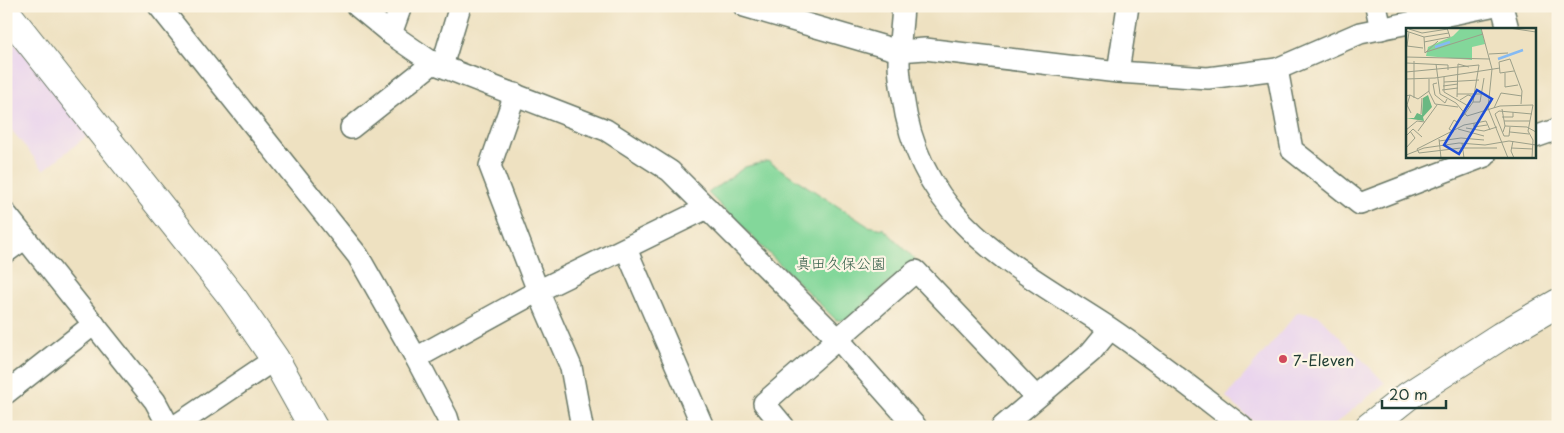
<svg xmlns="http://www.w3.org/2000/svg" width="1564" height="433" font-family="'Playpen Sans','Klee One',sans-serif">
<rect width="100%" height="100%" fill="#fcf5e5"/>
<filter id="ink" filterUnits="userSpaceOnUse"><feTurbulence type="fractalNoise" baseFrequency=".02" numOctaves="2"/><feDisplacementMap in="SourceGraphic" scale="10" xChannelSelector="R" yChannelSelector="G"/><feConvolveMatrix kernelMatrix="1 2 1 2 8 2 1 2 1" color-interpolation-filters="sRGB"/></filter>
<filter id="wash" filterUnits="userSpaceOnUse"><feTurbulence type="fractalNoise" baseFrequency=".0096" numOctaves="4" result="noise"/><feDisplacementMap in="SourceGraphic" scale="20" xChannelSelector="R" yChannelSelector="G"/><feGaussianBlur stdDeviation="1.12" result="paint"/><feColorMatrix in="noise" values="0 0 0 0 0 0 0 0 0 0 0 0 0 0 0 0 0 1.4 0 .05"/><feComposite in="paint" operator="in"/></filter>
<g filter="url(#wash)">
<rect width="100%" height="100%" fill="#eee1c1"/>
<g fill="#e8d2ee">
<path d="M6 31 89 134 44 170 6 123Z"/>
<path d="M1298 312 1318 315 1385 383 1331 427H1259L1226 397Z"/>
</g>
<path fill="#83d79a" stroke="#518a67" d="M768 161 868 226 884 229 915 259 851 316 844 320H836L708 193 745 167Z"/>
</g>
<g filter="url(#ink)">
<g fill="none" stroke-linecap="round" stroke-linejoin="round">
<defs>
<g id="minor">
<path d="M159 6 358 256 416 358 447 417 450 427"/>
<path d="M357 6 391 34 433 63 606 130 670 171 838 339 916 427"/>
<path d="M744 6 899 51 925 49 1118 72 1208 78 1277 69 1360 33 1491 6"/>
<path d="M903 6C902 25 899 44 899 63 899 74 901 86 903 97 920 222 1013 265 1108 327 1154 358 1198 393 1242 427"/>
<path d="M1376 6 1381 29"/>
<path d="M1502 6 1508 29"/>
<path d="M391 34 401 6"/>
<path d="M442 66 460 6"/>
<path d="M1277 69 1292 150 1360 204 1485 156"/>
<path d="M1118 72 1128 6"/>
<path d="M515 94 490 166 538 291 571 367 582 427"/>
<path d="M351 128 433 63"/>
<path d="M1535 137 1558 129"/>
<path d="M6 214 155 401 169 427"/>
<path d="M626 249 703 427"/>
<path d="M6 252 25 238"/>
<path d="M416 358 538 291 707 208"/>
<path d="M6 393 94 324"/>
<path d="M174 427 275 359"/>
<path d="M784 427 764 403 916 271 1036 397"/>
<path d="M1002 427 1091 352 1110 329"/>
</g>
<path id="tertiary" d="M6 12 233 298 275 359 313 427"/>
<path id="secondary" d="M1369 427 1408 396 1501 336 1558 303"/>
</defs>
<use href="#minor" stroke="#677665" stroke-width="24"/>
<use href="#tertiary" stroke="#677665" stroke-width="30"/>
<use href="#secondary" stroke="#677665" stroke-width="30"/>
<use href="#minor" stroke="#fff" stroke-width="21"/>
<use href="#tertiary" stroke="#fff" stroke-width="28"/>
<use href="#secondary" stroke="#fff" stroke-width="28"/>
</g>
</g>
<circle fill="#d1495b" stroke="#fcf5e5" stroke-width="2" cx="1283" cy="359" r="5"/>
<g text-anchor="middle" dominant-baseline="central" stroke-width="4.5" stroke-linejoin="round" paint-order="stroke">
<g font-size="15" fill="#335c48" stroke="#fcf5e5">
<text x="841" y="262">真田久保公園</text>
</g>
<g font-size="15" fill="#1f3d34" stroke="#fcf5e5" text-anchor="start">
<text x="1293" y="359">7-Eleven</text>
</g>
</g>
<g transform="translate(1406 28)">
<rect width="130" height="130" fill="#eee1c1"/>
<path d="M55 0H75L79 16 66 19V32L20 28 22 19 47 8Z" fill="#83d79a"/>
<path d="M22 67 26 79 17 89 18 93 0 90H8L11 85 16 87 17 70Z" fill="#6ab882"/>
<path fill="none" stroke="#85baf3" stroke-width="2.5" d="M29 19 44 14M92 31 117 22"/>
<path fill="none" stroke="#9b9f89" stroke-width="1" d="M75 0 86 41 82 80 102 130M103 0 130 4M3 1 16 5 42 1M0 3 18 9 19 25 32 13M3 4 1 18 17 20M18 9 43 5M18 14 44 9 41 0M20 24 77 6M83 26 102 25M0 29 84 31M0 35 42 37V42M30 36 34 66 50 75 61 88 94 78 127 77 122 103 127 112 126 130M108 43 94 45 93 34 104 31 116 63 115 76M0 44 73 37 67 74 58 87 51 94 48 92 43 101 48 104M99 45V59L112 57M38 49V64L64 79M0 51 29 50 94 40M23 51V64L29 76 52 79M38 54 73 52M31 55 27 56 29 67 39 75 41 71M37 58 52 56M36 62 52 60M51 66H75M4 67 1 77 5 85M0 68 4 67 12 71 23 63M51 69 52 36 63 39M8 70V33M54 72 62 67 68 69M67 74H74L78 50M88 80 95 65 116 68M96 81 99 98 97 104M15 86 16 70M96 89H107V84M98 93H124M68 95V99L81 97M99 98 121 99 130 104M104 99 103 108H98L89 86 93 83 126 86M60 100 78 103 91 99M52 101 78 108M0 102 11 93 19 94M84 102 80 93 58 97 11 121 13 125 55 120H91M12 103 31 77M104 104 123 106M0 108 7 101 16 109M33 111 35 130M33 113 55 110 78 112M107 113 105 123 108 130M56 115 58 130M0 120 9 110 4 103M105 120 127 121M0 127 18 120 53 115 79 117 103 113 130 117"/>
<path fill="#1d4ed8" fill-opacity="0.15" stroke="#1d4ed8" stroke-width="2.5" d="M71 62 86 71 53 126 38 117Z"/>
<rect width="130" height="130" fill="none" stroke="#1f3d34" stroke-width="2.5"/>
</g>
<rect width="1564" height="433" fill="none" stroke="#fcf5e5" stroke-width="25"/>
<path d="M1382 400v8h64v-8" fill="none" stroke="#1f3d34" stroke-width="2.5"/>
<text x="1389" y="400" font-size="15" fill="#1f3d34" stroke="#fcf5e5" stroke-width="4" paint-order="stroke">20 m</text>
</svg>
